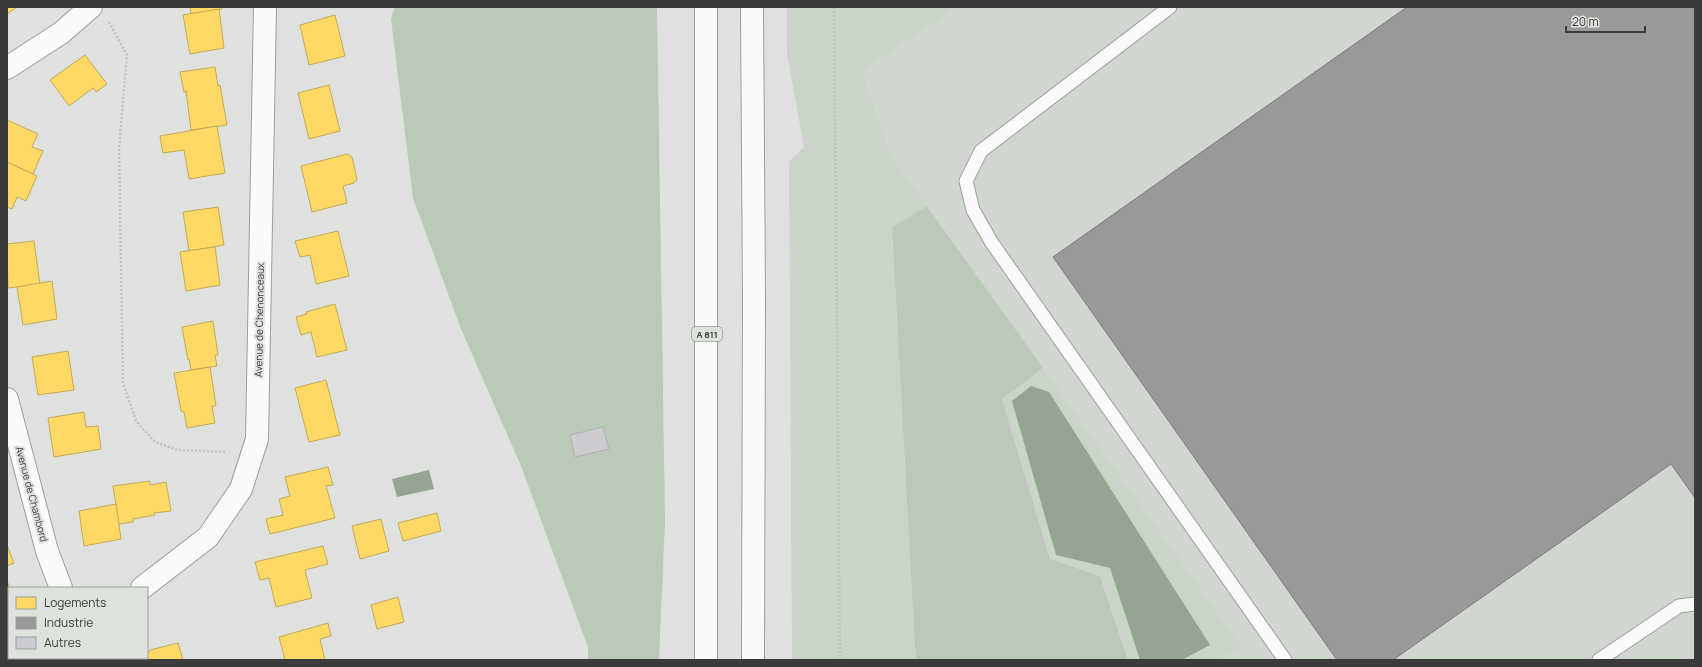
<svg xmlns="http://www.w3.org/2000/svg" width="1702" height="667" font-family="Manrope,sans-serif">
<rect width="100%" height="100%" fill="#dfe1de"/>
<path fill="#d0d7cf" d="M959 7H1695V660H1219L1242 647 892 157 862 71Z"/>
<g fill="#cad4c8">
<path d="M787 7H959L862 71 892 157 927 206 892 227 915 648 917 660H792L789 162 804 147 787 54Z"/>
<path d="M1043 368 1242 647 1219 660H1128L1100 576 1050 559 1002 399Z"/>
</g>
<g fill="#bac9b8">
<path d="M395 7H657L665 521 659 660H588V647L521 466 461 329 413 198 391 19Z"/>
<path d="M927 206 1043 368 1002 399 1050 559 1100 576 1128 660H917L915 648 892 227Z"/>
</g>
<g fill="#94a692">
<path d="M1031 386 1049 392 1210 645 1182 660H1140L1110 568 1056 555 1012 401Z"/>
<path d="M429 470 434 489 397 497 392 479Z"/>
</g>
<g fill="#ffd966" stroke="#c4aa59">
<path d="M7 7H17L7 14Z"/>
<path d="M190 7H222V9L191 14Z"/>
<path d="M219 9 224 48 190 54 183 15Z"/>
<path d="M335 15 345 56 309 65 300 25Z"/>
<path d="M85 55 107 84 96 92 93 88 69 106 50 80Z"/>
<path d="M215 67 218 86 220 85 227 125 191 130 186 91 184 92 180 72Z"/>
<path d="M329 85 340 131 309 139 298 93Z"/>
<path d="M7 120 38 134 32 147 43 151 33 174 7 162Z"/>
<path d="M217 126 225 173 189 179 184 150 163 153 160 136Z"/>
<path d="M347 154 352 157 357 179 354 183 343 186 347 203 312 212 301 166Z"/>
<path d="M7 162 37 176 26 201 17 197 12 209 7 207Z"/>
<path d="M218 207 224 245 189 251 183 212Z"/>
<path d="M338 231 349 276 316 284 310 255 300 257 295 241Z"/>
<path d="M34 241 40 284 8 288 7 244Z"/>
<path d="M215 247 220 285 186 291 180 252Z"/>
<path d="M52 281 57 319 23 325 17 287Z"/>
<path d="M335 304 347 350 317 357 311 332 301 335 296 317 307 314 306 312Z"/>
<path d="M213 321 218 355H215L217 366 191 370 189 359 188 360 182 327Z"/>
<path d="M68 351 74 390 38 395 32 357Z"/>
<path d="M210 367 216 406H212L215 423 187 428 184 412 181 411 174 373Z"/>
<path d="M326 380 340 435 309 442 295 388Z"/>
<path d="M84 412 86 427 98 426 101 449 54 457 48 418Z"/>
<path d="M328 467 333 485 326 486 335 518 270 534 266 519 283 515 279 499 290 496 285 477Z"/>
<path d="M150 481V485L166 482 171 511 154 513 155 515 133 519V522L119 524 113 486Z"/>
<path d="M116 504 121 539 84 546 79 511Z"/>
<path d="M437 513 441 531 403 541 398 523Z"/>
<path d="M381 519 389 551 360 559 352 526Z"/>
<path d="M7 545 14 563 7 566Z"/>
<path d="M323 546 328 564 305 570 312 598 276 607 269 578 260 580 255 562Z"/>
<path d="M7 581 10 588 9 600H7Z"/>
<path d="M398 597 404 622 377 629 371 605Z"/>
<path d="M328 623 331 636 320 639 325 660H285L279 637Z"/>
<path d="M178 643 183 660H138L137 658H147V653H149L150 650Z"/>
</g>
<path fill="#999" stroke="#7c7d7c" d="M1407 7H1695V498L1671 464 1393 660H1337L1053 257Z"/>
<path fill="#caccd2" stroke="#afb1b0" d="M603 427 609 449 575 457 570 435Z"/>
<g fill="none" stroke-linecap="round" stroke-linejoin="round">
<defs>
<g id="lane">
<path d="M1170 7 981 151 966 181 973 210 992 243 1285 660"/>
<path d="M1599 660 1679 606 1695 604"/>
</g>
<g id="street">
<path d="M7 68 61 33 91 7"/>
<path d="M7 399 47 551 61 588"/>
<path d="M142 588 208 537 241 489 257 439 265 7"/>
<path d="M87 658V660"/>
</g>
<g id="highway">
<path d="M752 7 754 299 753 660"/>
<path d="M706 660V7"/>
</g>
</defs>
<use href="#lane" stroke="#9c9e9c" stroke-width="15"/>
<use href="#street" stroke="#9c9e9c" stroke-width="24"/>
<use href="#highway" stroke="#9c9e9c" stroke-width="24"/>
<g stroke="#c1c2c1" stroke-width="2.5" stroke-dasharray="2 2" stroke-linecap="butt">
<path d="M834 7 840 660"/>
<path d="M109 22 127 55 119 148 123 383 136 421 155 442 178 450 227 452"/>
<path d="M39 660 47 658"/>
</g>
<use href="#lane" stroke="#fafafa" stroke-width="13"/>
<use href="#street" stroke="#fafafa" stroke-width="22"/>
<use href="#highway" stroke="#fafafa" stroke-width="22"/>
</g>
<g text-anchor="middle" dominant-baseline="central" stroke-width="4" stroke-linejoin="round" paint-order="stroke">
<rect fill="#dee2dd" stroke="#6b6d6b" stroke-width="1" x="692" y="327" width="30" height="14" rx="3"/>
<g font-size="9" font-weight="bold" fill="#3a3b3a">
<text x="707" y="334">A 811</text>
</g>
<g font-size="10" fill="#3a3b3a" stroke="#dee2dd">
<text transform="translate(259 320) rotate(-89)">Avenue de Chenonceaux</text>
<text transform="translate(32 494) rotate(75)">Avenue de Chambord</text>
</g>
</g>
<rect width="1702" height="667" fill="none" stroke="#3a3b3a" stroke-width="16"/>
<rect x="8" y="587" width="140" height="72" fill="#dee2dd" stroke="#9c9f9c"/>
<rect x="16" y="597" width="20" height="12" fill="#ffd966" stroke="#9c9f9c"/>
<text x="44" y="607" font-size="12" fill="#3a3b3a">Logements</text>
<rect x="16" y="617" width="20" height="12" fill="#999999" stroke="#9c9f9c"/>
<text x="44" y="627" font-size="12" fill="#3a3b3a">Industrie</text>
<rect x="16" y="637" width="20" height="12" fill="#caccd2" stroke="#9c9f9c"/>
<text x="44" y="647" font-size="12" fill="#3a3b3a">Autres</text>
<path d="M1566 26v6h79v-6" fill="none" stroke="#3a3b3a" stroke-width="2"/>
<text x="1572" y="26" font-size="12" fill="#3a3b3a" stroke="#dee2dd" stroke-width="3" paint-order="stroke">20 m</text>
</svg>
